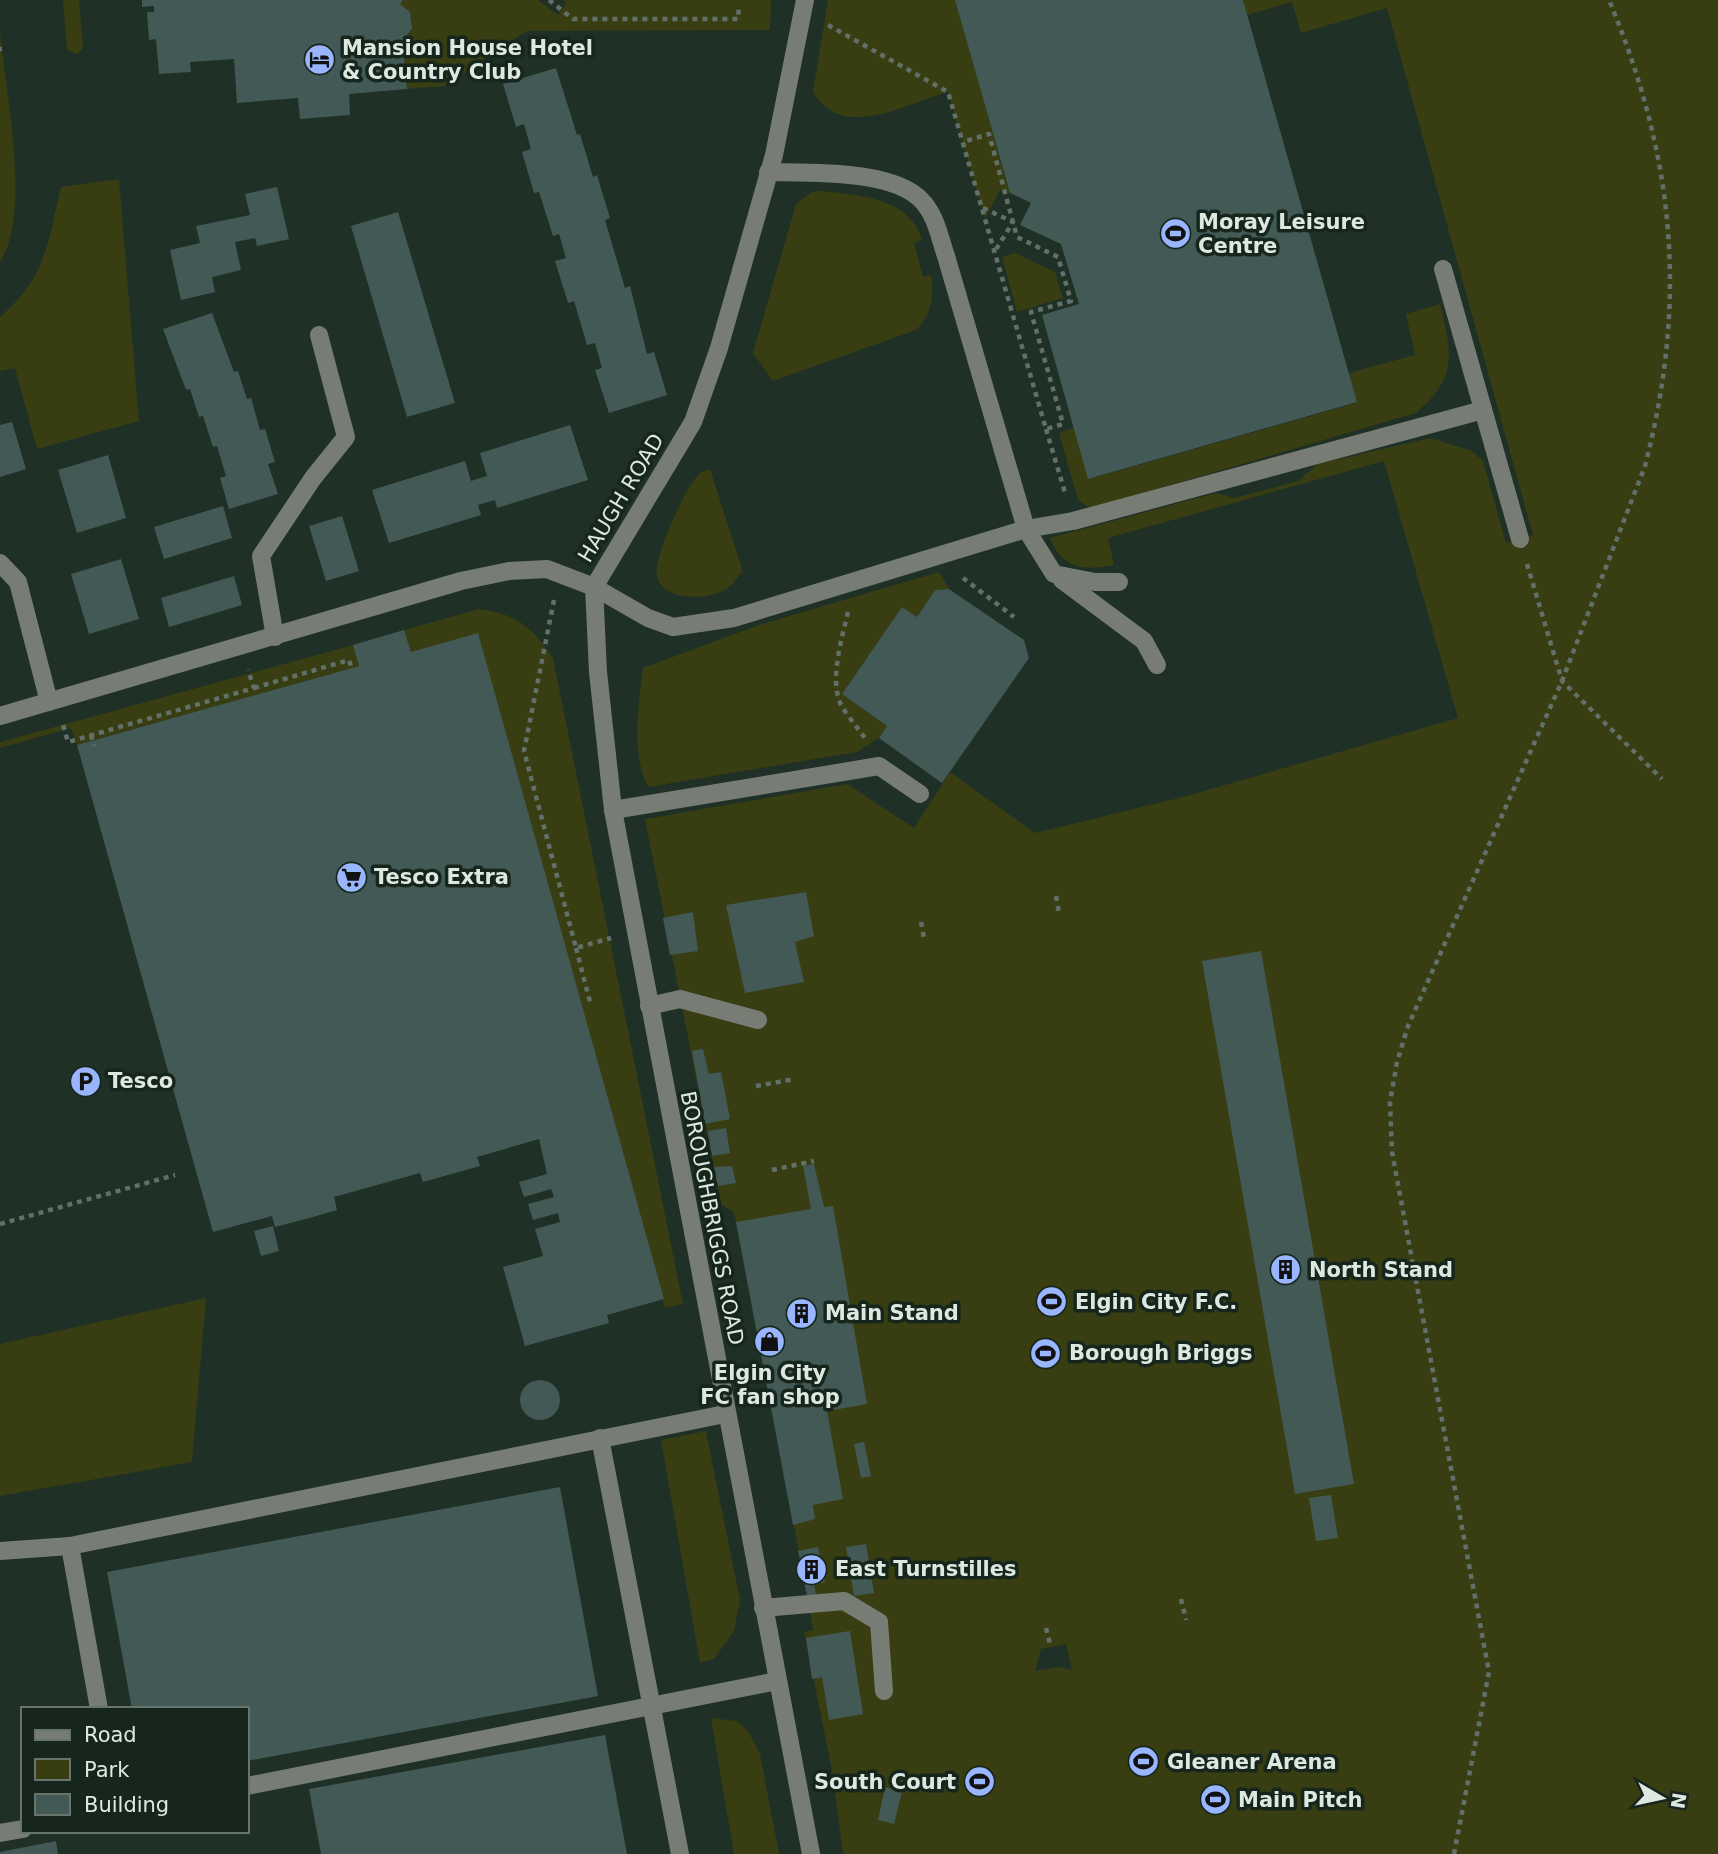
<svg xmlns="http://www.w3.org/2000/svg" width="1718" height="1854" font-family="'DejaVu Sans',sans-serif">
<rect width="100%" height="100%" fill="#1f3027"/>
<g fill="#383e12" fill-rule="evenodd">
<path d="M63 0H79L83 48 77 54 67 50Z"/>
<path d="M403 0H538L558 15 566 3 563 0H771L770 30 527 31 444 86 407 89 402 41 412 29 410 12 400 4Z"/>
<path d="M828 0H955L1010 193 1000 190 985 219 948 92C905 104 842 142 813 92Z"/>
<path d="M1243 0H1718V1854H843L832 1770 804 1632 813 1630 809 1604 736 1222 734 1212 721 1204 645 819 847 784 914 828 950 772 1035 833 1183 797 1458 718 1384 461 1108 538 1114 565C1085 571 1062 569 1050 538L1216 493 1234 498 1298 481 1318 464 1430 438 1472 451 1483 461 1506 543 1533 535 1387 8 1301 33 1292 2 1247 15ZM1066 1644 1072 1670 1058 1667 1035 1671 1041 1649Z"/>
<path d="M0 31C5 89 32 213 0 262Z"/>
<path d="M119 179 139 421 37 449 15 368 0 371V317C47 276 47 245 61 187Z"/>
<path d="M821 191C858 195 911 198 922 240L914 243 923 277 931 275C934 295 932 315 916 330L773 381 753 353 796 204 812 192Z"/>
<path d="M1015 253 1055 272 1063 298 1017 312 1002 257Z"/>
<path d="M1440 304C1452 353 1458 378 1416 413L1099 506 1088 507 1078 500 1059 433 1074 428 1089 479 1356 403 1349 373 1415 355 1406 314Z"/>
<path d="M710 469 743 572C737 576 734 584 728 588 711 600 663 603 657 576 653 558 686 485 700 473 703 471 707 470 710 469Z"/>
<path d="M939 572 949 589 935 590 917 617 902 607 842 694 887 726 879 738 857 752 648 787C630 751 639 706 643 668L759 625Z"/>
<path d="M479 609C517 614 532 627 553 658L683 1304 665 1308 478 634 411 652 404 630Z"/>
<path d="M353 645 359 666 77 745 71 728 0 748V742Z"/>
<path d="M206 1298 192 1462 0 1496V1344Z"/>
<path d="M706 1431 740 1600 734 1631 714 1659 700 1663 661 1440Z"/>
<path d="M711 1718 737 1721 748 1731 760 1754 779 1854H734Z"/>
</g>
<g fill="#435955">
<path d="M142 0H403L400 4 410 12 412 29 402 41 407 89 349 94 350 115 300 119 298 98 237 103 234 59 190 62 191 72 159 74 156 39 149 40 147 12H154V6L142 7Z"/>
<path d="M955 0H1243L1357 402 1088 479 1042 315 1079 304 1061 244 1020 225 1031 203 1010 193Z"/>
<path d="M556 68 577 135 580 134 593 177 597 175 610 218 605 220 625 288 630 286 647 354 654 352 667 395 609 413 595 370 602 368 595 343 587 345 574 301 568 303 555 261 566 258 559 234 553 236 539 192 534 193 522 152 531 149 524 124 516 127 503 84Z"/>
<path d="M277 187 289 239 257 246 255 238 235 242 241 270 212 277 215 292 181 300 170 250 200 243 196 226 250 215 245 194Z"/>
<path d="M398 212 455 403 407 417 351 226Z"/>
<path d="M212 313 234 372 238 371 247 399 251 398 260 430 265 429 275 462 268 464 278 494 229 509 220 478 226 476 217 446 213 447 203 416 199 417 190 389 186 390 163 329Z"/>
<path d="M12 422 26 469 0 477V425Z"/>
<path d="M570 425 588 480 497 508 495 500 478 505 481 515 389 543 372 490 465 461 471 481 487 476 480 453Z"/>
<path d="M108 455 126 518 77 533 58 470Z"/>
<path d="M223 506 232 538 164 559 154 527Z"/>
<path d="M342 516 359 571 326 581 309 526Z"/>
<path d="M121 559 139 619 89 634 71 574Z"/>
<path d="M234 576 242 605 169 627 161 598Z"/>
<path d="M949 589 1024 640 1029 658 942 783 879 738 887 726 842 694 902 607 917 617 935 590Z"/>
<path d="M404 630 411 652 478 633 664 1299 607 1315 609 1323 525 1346 503 1267 543 1256 535 1229 560 1222 558 1213 533 1220 528 1204 554 1197 551 1189 524 1197 519 1182 547 1174 539 1139 477 1157 480 1166 423 1182 420 1173 334 1197 337 1210 313 1217 275 1227 272 1216 213 1232 77 745 359 666 353 645Z"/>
<path d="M806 892 814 936 795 942 804 982 745 993 726 905Z"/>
<path d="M693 912 698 951 670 955 663 918Z"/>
<path d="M1261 951 1354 1484 1295 1494 1202 961Z"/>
<path d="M703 1049 709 1074 721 1072 730 1119 705 1124 692 1051Z"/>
<path d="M726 1128 730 1153 712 1156 708 1131Z"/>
<path d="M814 1164 824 1207 833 1206 867 1404 827 1411 843 1499 813 1505 815 1519 793 1525 736 1222 811 1209 803 1166Z"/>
<path d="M732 1166 736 1183 718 1186 714 1167Z"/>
<path d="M273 1226 279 1251 261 1256 254 1231Z"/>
<circle cx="540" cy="1400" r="20"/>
<path d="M864 1442 871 1476 861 1478 854 1444Z"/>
<path d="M560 1487 598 1696 247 1761V1709H132L107 1572Z"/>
<path d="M1331 1495 1338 1538 1316 1541 1309 1498Z"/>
<path d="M866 1544 874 1593 854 1596 846 1547Z"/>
<path d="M818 1547 825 1582 814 1585 816 1595 807 1596 798 1551Z"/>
<path d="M850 1631 863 1714 829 1720 822 1677 812 1679 806 1638Z"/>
<path d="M605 1735 627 1854H321L309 1789Z"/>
<path d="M885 1787 902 1791 894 1824 878 1820Z"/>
<path d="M56 1841 58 1854H0V1852Z"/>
</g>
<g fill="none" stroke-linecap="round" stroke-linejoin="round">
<g stroke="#617068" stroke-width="4.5" stroke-dasharray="5 5" stroke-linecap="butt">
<path d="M549 0 573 19H738L739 5"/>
<path d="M828 25 948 92 1046 429 1063 424 1031 312 1071 301 1058 257 1017 237 989 134 963 142"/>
<path d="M0 49H2"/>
<path d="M983 208 1013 222 995 251"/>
<path d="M1046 429 1066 496"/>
<path d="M1527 564 1562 681 1662 779"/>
<path d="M963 578 1014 617"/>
<path d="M554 600 524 751 576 948 611 938"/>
<path d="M848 612C842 638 829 680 841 705 848 717 859 729 867 741"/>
<path d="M254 688 349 660 352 669"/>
<path d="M63 725 68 742 254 688 248 670"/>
<path d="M91 735 94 746"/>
<path d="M1056 896 1059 913"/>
<path d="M921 922 924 938"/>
<path d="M576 948 590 1002"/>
<path d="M756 1086 795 1079"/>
<path d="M772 1170 814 1161"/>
<path d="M0 1224 175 1175"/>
<path d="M1181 1599 1186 1620"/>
<path d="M1046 1628 1050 1644"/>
<path d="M1454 1854 1489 1672 1392 1152 1390 1102 1397 1062 1408 1026 1562 681 1645 466C1688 300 1675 158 1609 0"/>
</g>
<g stroke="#777d75" stroke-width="18">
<path d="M1443 269 1520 539"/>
<path d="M0 563 18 582 49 702"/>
<path d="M1062 580 1144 641 1157 665"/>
<path d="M1119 582H1095L1054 574 1026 529 1073 521 1483 410"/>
<path d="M594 587 598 672 613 810 811 1854"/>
<path d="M594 587 693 422 719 348 774 155 805 0"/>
<path d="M275 637 261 556 313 478 346 437 319 335"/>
<path d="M0 716 461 581 509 571 547 569 594 587 648 618 673 627 734 618 1026 529 946 256C940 239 936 216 923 202 895 169 808 173 768 172"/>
<path d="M613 810 879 766 920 794"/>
<path d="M649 1006 680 999 758 1020"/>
<path d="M600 1438 680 1854"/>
<path d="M0 1551 70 1546"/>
<path d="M763 1608 844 1601 879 1622 884 1691"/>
<path d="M99 1709 70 1546 725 1414"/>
<path d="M247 1786 777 1681"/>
<path d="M0 1833 23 1829"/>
</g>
</g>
<defs>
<symbol id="hotel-disc" viewBox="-11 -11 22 22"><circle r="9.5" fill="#99b5fd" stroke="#16261d"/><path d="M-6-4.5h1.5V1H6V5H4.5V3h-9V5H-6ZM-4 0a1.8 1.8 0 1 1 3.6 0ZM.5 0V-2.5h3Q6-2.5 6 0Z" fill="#111"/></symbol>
<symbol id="stadium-disc" viewBox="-11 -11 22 22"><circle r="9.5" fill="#99b5fd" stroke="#16261d"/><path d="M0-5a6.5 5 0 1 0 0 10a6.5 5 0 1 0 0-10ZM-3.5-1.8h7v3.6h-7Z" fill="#111"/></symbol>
<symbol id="supermarket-disc" viewBox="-11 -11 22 22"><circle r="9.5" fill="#99b5fd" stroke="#16261d"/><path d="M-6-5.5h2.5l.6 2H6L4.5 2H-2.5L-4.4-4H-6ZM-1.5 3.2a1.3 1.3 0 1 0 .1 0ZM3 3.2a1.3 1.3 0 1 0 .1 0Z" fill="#111"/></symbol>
<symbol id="parking-disc" viewBox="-11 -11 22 22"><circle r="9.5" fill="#99b5fd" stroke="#16261d"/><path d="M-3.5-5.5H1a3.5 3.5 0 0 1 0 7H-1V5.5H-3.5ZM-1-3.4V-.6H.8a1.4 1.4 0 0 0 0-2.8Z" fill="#111"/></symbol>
<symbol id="building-disc" viewBox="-11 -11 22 22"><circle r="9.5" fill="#99b5fd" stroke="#16261d"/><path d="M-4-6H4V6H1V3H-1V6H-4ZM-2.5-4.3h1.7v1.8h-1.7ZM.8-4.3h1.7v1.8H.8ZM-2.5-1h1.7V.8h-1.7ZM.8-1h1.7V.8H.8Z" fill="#111"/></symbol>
<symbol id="shop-disc" viewBox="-11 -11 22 22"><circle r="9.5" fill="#99b5fd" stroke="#16261d"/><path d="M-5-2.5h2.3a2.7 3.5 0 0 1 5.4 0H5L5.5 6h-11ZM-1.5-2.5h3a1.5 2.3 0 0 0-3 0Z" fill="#111"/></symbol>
</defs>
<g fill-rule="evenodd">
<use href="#hotel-disc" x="302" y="42" width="35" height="35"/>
<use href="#stadium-disc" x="1158" y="216" width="35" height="35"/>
<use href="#supermarket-disc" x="334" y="860" width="35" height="35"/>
<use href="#parking-disc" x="68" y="1064" width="35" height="35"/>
<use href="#building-disc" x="1268" y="1252" width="35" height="35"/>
<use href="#stadium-disc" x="1034" y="1284" width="35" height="35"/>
<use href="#building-disc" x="784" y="1296" width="35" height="35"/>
<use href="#shop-disc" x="752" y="1324" width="35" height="35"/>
<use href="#stadium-disc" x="1028" y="1336" width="35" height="35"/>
<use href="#building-disc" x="794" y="1552" width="35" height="35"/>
<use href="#stadium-disc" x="1126" y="1744" width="35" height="35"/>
<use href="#stadium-disc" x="962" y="1764" width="35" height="35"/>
<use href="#stadium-disc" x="1198" y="1782" width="35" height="35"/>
</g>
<g text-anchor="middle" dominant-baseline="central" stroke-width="7" stroke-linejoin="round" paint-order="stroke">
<g font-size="21" font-weight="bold" fill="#dde8e1" stroke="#16261d" text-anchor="start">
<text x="342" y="48">Mansion House Hotel<tspan x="342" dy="24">&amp; Country Club</tspan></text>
<text x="1198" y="222">Moray Leisure<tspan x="1198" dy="24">Centre</tspan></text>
<text x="374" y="877">Tesco Extra</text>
<text x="108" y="1081">Tesco</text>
<text x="1309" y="1270">North Stand</text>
<text x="1075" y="1302">Elgin City F.C.</text>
<text x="825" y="1313">Main Stand</text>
<text x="1069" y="1353">Borough Briggs</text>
<text x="770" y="1373" text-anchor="middle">Elgin City<tspan x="770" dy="24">FC fan shop</tspan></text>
<text x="835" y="1569">East Turnstilles</text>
<text x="1167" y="1762">Gleaner Arena</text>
<text x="956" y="1782" text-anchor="end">South Court</text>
<text x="1238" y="1800">Main Pitch</text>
</g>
<g font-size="21" fill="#dde8e1" stroke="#16261d">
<text transform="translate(621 498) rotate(-59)">HAUGH ROAD</text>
<text transform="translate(712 1218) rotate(79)">BOROUGHBRIGGS ROAD</text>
</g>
</g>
<rect x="21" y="1707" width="228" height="126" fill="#16261d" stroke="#66746b" stroke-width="2"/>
<rect x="35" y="1730" width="35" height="10" fill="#777d75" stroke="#66746b" stroke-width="2"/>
<text x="84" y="1742" font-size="21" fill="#dde8e1">Road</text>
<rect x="35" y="1759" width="35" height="21" fill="#383e12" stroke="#66746b" stroke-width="2"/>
<text x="84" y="1777" font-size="21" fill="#dde8e1">Park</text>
<rect x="35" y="1794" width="35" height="21" fill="#435955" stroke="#66746b" stroke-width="2"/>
<text x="84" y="1812" font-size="21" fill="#dde8e1">Building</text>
<g transform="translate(1662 1798) rotate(99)" stroke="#16261d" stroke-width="5" paint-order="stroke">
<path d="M0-5L12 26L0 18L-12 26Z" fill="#dde8e1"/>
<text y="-10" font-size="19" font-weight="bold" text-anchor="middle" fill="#dde8e1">N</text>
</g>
</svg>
